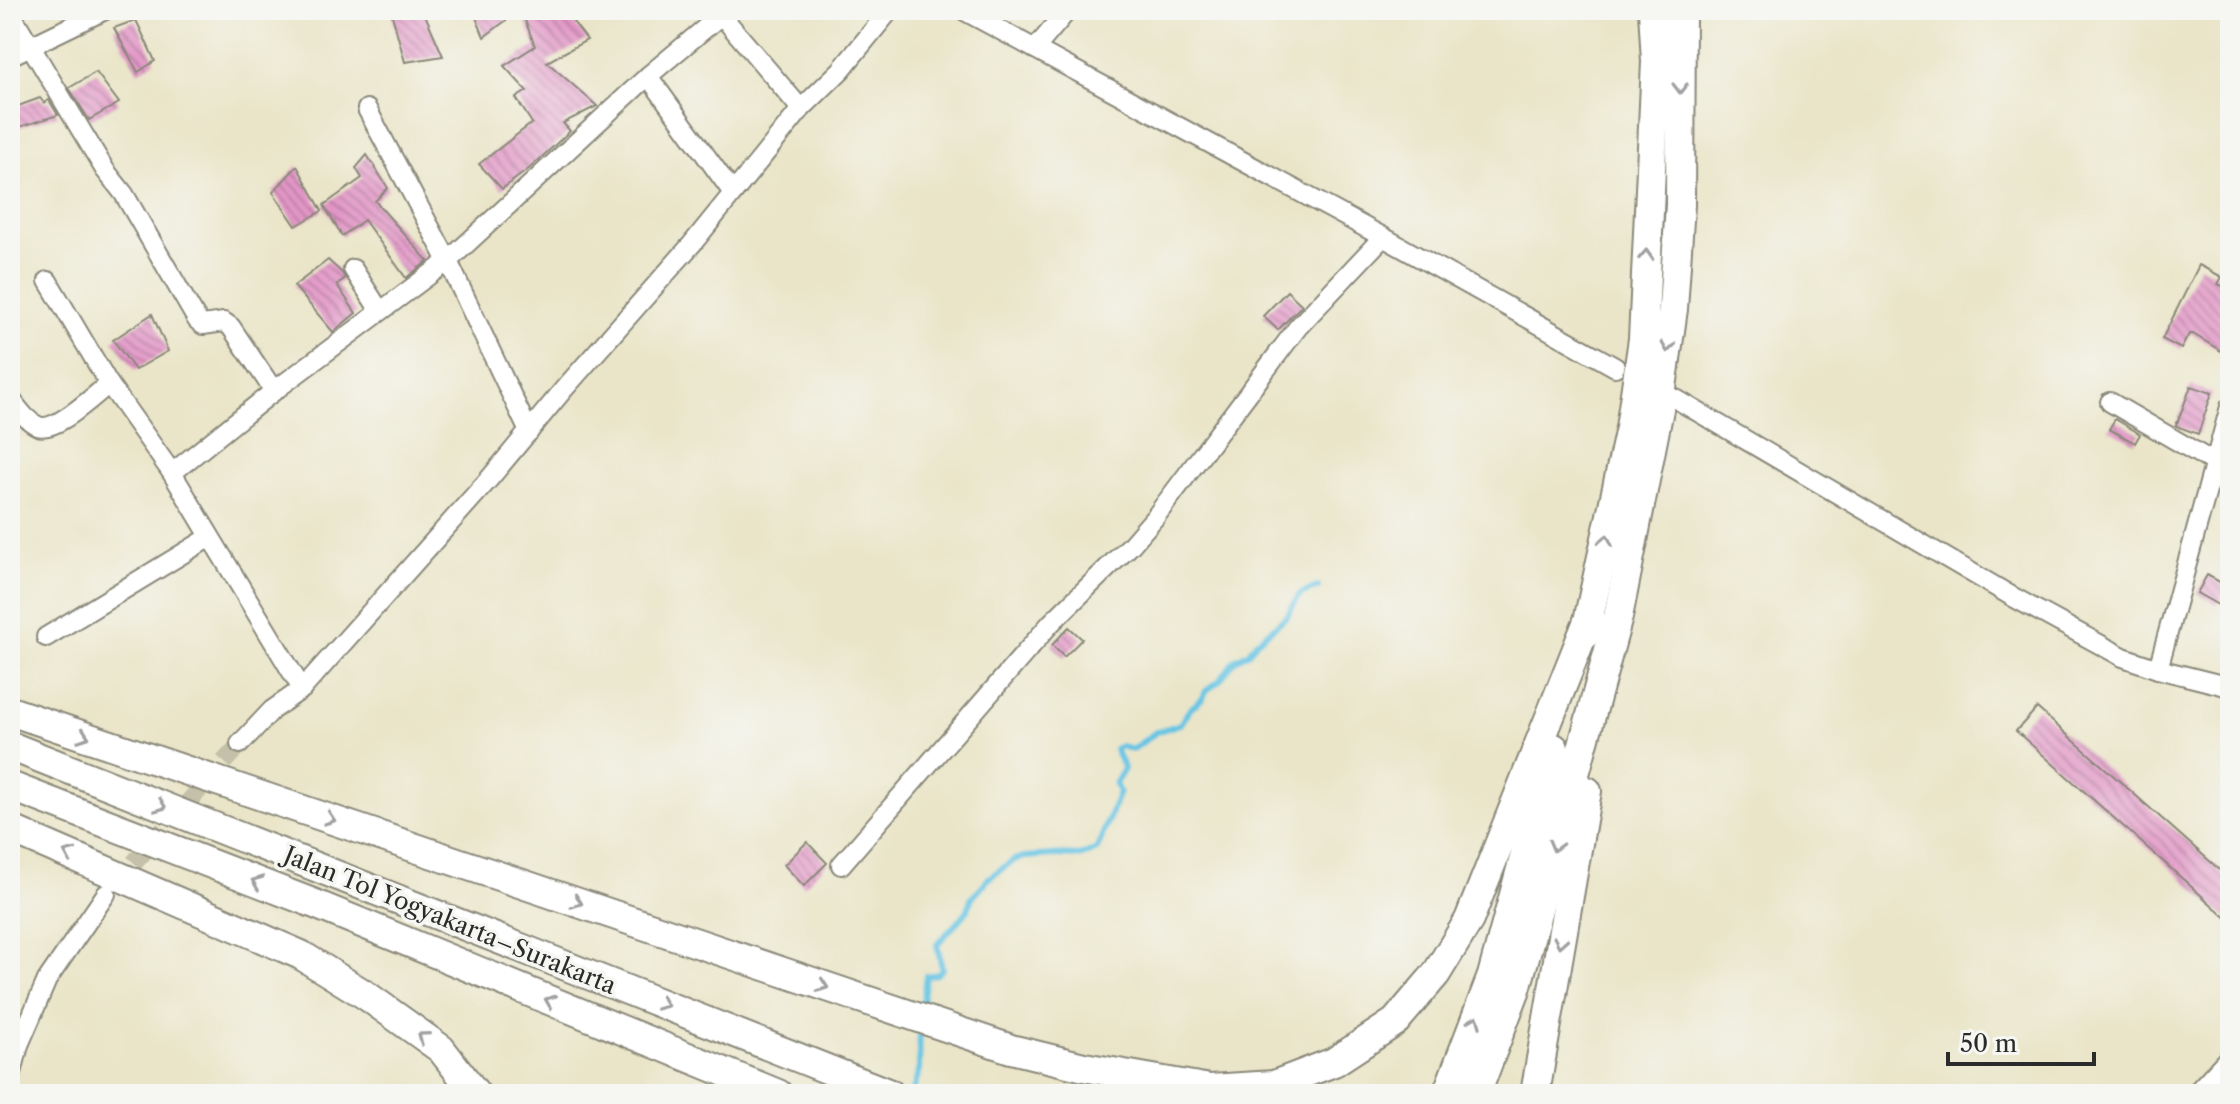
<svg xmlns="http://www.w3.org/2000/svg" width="2240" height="1104" font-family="'Libre Caslon Text',serif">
<defs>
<pattern id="building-back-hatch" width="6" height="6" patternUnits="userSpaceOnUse" patternTransform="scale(2)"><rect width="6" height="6" fill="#e296c6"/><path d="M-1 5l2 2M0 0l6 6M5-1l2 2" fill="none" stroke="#b77ba1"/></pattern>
</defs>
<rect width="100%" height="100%" fill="#f6f6f2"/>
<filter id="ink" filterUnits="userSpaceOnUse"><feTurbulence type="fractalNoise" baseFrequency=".0125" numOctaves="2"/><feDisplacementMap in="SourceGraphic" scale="16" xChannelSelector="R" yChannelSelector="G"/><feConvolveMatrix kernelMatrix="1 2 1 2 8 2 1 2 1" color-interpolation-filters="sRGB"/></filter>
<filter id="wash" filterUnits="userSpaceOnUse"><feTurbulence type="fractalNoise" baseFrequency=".006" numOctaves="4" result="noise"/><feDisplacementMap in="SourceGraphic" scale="32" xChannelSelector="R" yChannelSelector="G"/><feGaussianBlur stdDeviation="1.8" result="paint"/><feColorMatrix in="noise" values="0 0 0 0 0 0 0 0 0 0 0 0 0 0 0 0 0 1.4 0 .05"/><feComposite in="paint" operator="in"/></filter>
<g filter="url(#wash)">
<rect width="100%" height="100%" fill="#eae5c8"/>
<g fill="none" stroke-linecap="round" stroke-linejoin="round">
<g stroke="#66c5e4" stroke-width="6">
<path d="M921 1012 926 976 937 974 942 969 937 944 956 924 968 910 971 899 989 878 1014 860 1025 857 1054 855 1080 856 1097 849 1119 792 1115 784 1124 769 1115 749 1121 746 1132 750 1156 732 1180 724 1190 709 1203 698 1206 691 1220 680 1235 660 1248 653 1256 642 1287 616 1300 594 1318 587"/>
<path d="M912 1094 919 1071 920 1027"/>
</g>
</g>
<g id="blocks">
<g fill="url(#building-back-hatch)">
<path d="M401 10H423L443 56 405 62 392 15Z"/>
<path d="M473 10H520L484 37Z"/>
<path d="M521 10H564L587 40 547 62 597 106 563 123 570 131 530 168 502 189 479 164 532 123 516 98 527 91 504 66 535 46Z"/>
<path d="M136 20 155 61 138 72 114 28Z"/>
<path d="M96 72 119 103 89 120 69 88Z"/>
<path d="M40 98 44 103 49 100 58 115 10 130V109Z"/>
<path d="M367 155 388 188 375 201 428 261 406 278 364 220 342 236 324 205 362 178 356 168Z"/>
<path d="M297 166 322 211 296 226 273 192Z"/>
<path d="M328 260 342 273 345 278 337 285 356 313 333 332 294 286Z"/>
<path d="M2199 265 2222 277 2218 284 2230 290V338L2223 352 2193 334H2189L2181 349 2162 339Z"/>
<path d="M1287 291 1302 305 1278 330 1263 316Z"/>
<path d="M152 314 168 351 135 370 113 340Z"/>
<path d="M2191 386 2212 393 2198 434 2176 426Z"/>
<path d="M2115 419 2140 434 2135 443 2109 429Z"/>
<path d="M2207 575 2229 587 2218 605 2197 593Z"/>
<path d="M1069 627 1082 639 1064 657 1052 645Z"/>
<path d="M2037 708 2230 879V921L2016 731Z"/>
<path d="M807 842 827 863 804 886 784 865Z"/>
</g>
</g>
</g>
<g filter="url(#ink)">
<use href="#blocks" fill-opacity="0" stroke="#8a887a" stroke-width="2"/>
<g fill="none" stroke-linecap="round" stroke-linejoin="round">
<path stroke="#c4c0a9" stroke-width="18" stroke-dasharray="18 9" stroke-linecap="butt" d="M116 883 240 744"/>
<defs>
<g id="minor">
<path d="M717 10 801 109"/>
<path d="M963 10 1383 237 1615 367"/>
<path d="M10 12 105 170 124 194 197 320 203 325 224 322 231 327 274 391"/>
<path d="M1035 49 1068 10"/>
<path d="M10 56 105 10"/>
<path d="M648 76 733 193"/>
<path d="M367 109 448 261 529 432"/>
<path d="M353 269 380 311"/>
<path d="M48 281 109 384 172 473 302 689"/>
<path d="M10 398C18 408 25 420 38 426 56 433 94 395 109 384"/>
<path d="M1676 399 2013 597 2123 657 2158 669 2230 687"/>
<path d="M2110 402 2213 462"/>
<path d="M172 473 274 391 448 261 648 76 727 10"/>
<path d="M46 637 210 537"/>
<path d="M2158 669 2230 407"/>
<path d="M240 744 272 710 302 689 490 478 564 389 692 244 801 109 841 70 890 10"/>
<path d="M841 865 1051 623 1131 545 1156 516 1298 327 1383 237"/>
<path d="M10 1081 19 1045 47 980 106 894"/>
<path d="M2195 1094 2230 1056"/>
</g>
<g id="highway">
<path d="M1585 635 1630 428 1643 339 1656 62 1653 10"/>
<path d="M10 711 1011 1049 1084 1067 1210 1089 1274 1085 1334 1062 1395 1022 1436 974 1469 920 1590 616"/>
<path d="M10 746 890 1094"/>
<path d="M10 786 315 904 778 1094"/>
<path d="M10 829 301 955 367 996 441 1049 476 1094"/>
<path d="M1447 1094 1492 976 1554 748"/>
<path d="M1476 1094 1516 989 1618 617 1659 409 1673 309 1680 205 1681 10"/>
<path d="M1535 1094 1587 791"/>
</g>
</defs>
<use href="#minor" stroke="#8a887a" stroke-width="22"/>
<use href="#highway" stroke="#8a887a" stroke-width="32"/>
<use href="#minor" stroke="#fff" stroke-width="18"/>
<use href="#highway" stroke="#fff" stroke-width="28"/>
</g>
<defs><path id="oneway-chevron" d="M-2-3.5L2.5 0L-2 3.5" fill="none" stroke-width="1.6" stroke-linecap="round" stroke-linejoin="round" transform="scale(2)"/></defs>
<g stroke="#a0a0a0">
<use href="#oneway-chevron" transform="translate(1680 88) rotate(90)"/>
<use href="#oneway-chevron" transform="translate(1646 255) rotate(-87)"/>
<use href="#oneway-chevron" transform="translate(1668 347) rotate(98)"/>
<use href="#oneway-chevron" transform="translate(1606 540) rotate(-78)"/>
<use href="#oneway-chevron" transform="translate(84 736) rotate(19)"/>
<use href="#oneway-chevron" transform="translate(161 806) rotate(22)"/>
<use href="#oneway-chevron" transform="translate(330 819) rotate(19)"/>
<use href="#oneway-chevron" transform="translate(1555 846) rotate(105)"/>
<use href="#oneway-chevron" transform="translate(69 854) rotate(-156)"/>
<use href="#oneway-chevron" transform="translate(257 882) rotate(-159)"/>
<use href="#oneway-chevron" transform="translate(577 902) rotate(19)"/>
<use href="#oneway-chevron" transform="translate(1560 942) rotate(100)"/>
<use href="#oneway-chevron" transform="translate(823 986) rotate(19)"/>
<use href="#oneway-chevron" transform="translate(550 1001) rotate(-158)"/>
<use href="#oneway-chevron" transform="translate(663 1004) rotate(22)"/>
<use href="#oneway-chevron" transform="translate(1475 1021) rotate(-69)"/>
<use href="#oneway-chevron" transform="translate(423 1037) rotate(-144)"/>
</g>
</g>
<g text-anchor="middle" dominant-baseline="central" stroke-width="7" stroke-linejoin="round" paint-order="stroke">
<g font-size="24" fill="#2b2b2b" stroke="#f6f6f2">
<text transform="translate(450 920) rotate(22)">Jalan Tol Yogyakarta–Surakarta</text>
</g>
</g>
<rect width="2240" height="1104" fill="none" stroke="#f6f6f2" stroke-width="40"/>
<path d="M1948 1052v12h146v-12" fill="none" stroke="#2b2b2b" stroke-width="4"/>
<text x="1960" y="1052" font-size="24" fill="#2b2b2b" stroke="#f6f6f2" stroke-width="6" paint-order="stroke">50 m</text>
</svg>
